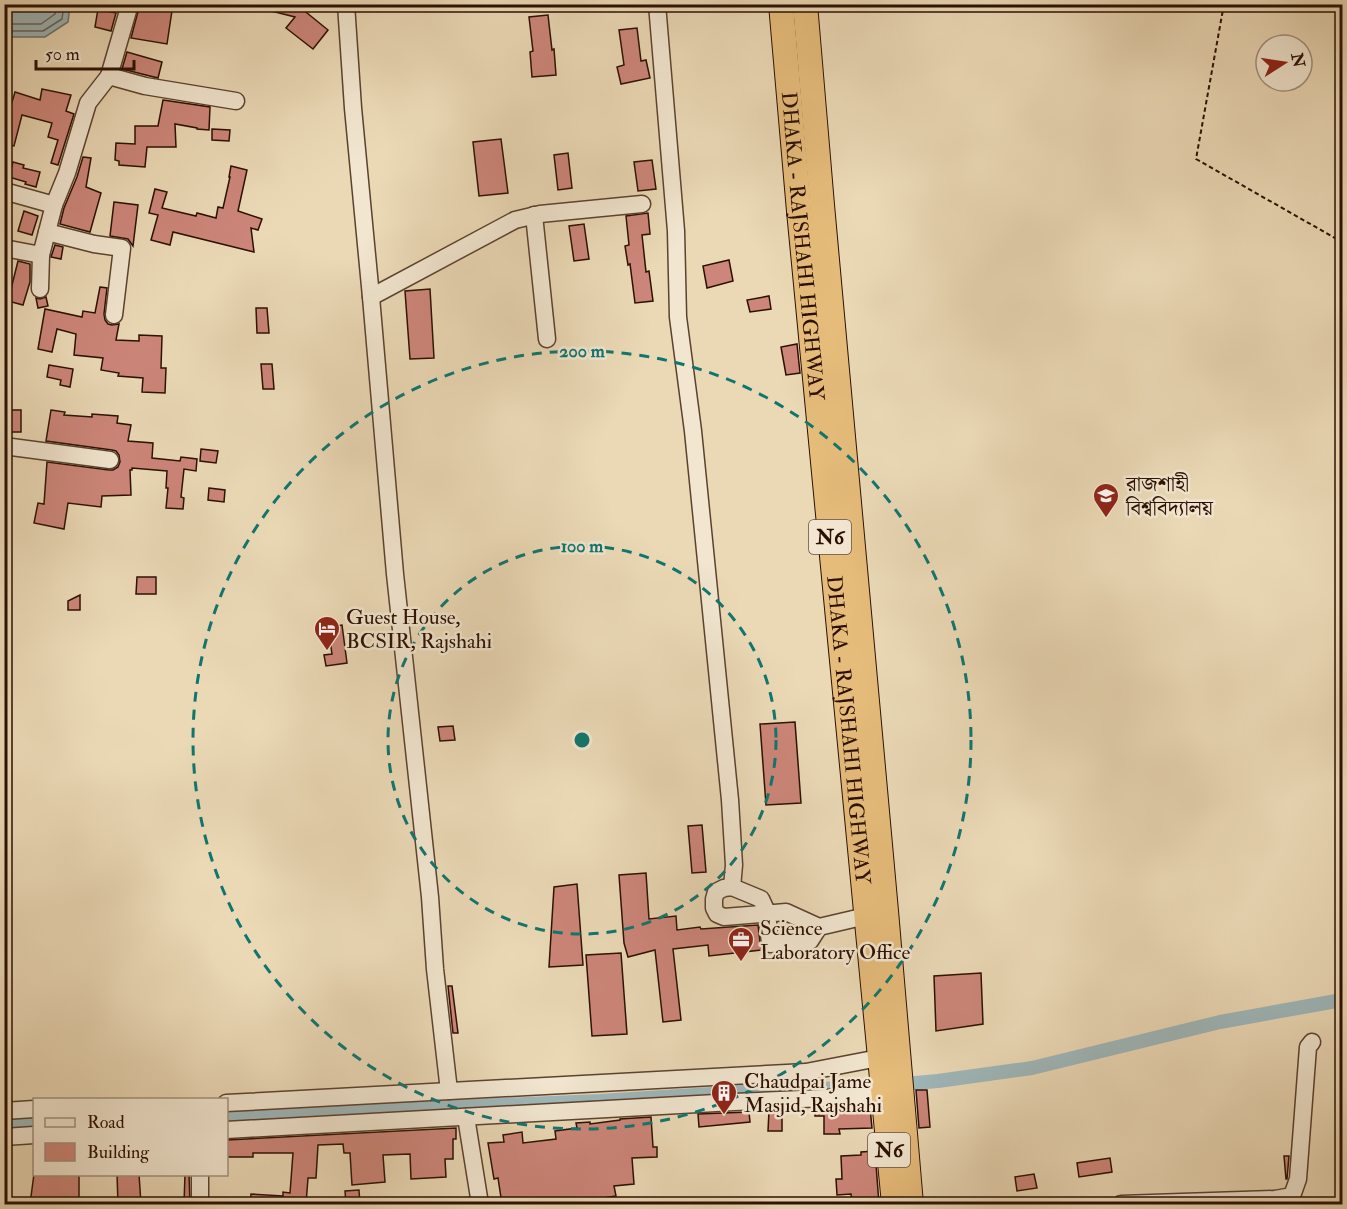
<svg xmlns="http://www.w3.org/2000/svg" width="1347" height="1209" font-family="'IM FELL Double Pica','Noto Serif Bengali',serif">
<rect width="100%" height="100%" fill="#ebd9b6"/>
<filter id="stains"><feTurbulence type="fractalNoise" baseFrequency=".00333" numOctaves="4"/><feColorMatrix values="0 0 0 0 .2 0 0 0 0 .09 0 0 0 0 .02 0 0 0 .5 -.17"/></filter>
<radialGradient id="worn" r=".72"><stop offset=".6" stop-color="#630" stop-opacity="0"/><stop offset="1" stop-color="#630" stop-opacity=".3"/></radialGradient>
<path fill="#9fb7ba" stroke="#717470" stroke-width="1.5" d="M4 5H70L68 22 45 37H5Z"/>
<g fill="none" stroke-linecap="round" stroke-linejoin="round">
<g stroke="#65645e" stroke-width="1.5">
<path d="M4 24H41L55 14 57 4"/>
<path d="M4 31H43L62 19 64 4"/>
</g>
<g stroke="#9fb7ba" stroke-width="14">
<path d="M226 1116 600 1101 759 1091 870 1087 938 1081 1032 1068 1220 1022 1342 1000"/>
<path d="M4 1124 34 1123"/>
</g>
</g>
<g fill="#cd867a" stroke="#2b1002" stroke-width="1.5">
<path d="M140 4H173L167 44 131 38Z"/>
<path d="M259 4H296L328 30 313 49 286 28 295 17 259 8Z"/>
<path d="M98 9 116 13 111 31 95 27Z"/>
<path d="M548 15 552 50 554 49 556 75 532 77 530 52 533 51 529 17Z"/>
<path d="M637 28 641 61 646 60 650 78 621 84 617 67 624 65 619 30Z"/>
<path d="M127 52 162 62 158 78 122 69Z"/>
<path d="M42 89 71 95 66 111 74 114 58 165 51 163 58 140 48 137 52 123 22 115 14 146 4 144V129L15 92 40 100Z"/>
<path d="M163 100 210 107 209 130 197 129V128L175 124 176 147H147L145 167 119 165V161L115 160 116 143 135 144V126H158Z"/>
<path d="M212 129 230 130 229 141 212 140Z"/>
<path d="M501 139 508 193 479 196 473 142Z"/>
<path d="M568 153 572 188 558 190 554 155Z"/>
<path d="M83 157 91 158 86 187 101 193 90 232 60 224 64 208 77 177Z"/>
<path d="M652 160 656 189 638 191 634 162Z"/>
<path d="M13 162 24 165 23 168 40 172 36 187 25 184 26 182 9 177Z"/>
<path d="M231 166 247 170 238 211 262 219 258 230 251 228 254 252 173 232 170 245 151 240 158 215 149 213 155 189 167 192 162 208 196 216 197 213 216 218 218 207 223 208 230 177H229Z"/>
<path d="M114 202 138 205 133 246 128 239 110 236Z"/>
<path d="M24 211 38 216 32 235 18 231Z"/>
<path d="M648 213 650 234 642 235 646 272 649 271 653 301 635 303 630 264 628 265 625 246 629 245 626 216Z"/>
<path d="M584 224 589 259 574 261 569 226Z"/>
<path d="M55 245 63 247 61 259 51 257Z"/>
<path d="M729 260 733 281 707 288 703 266Z"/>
<path d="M18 261 30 264V282L23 305 8 301Z"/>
<path d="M100 287 107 288 104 314 105 320 108 324 112 325 119 324 116 340 139 341V335L162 336 161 368H166L165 393 142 392 143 378 118 376 119 373 101 370 103 358 74 355 76 334 57 329 52 352 38 349 45 309 82 317 83 311 95 313Z"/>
<path d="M430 289 434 358 410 359 405 291Z"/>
<path d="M769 296 771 309 750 312 747 300Z"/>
<path d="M46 297 48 306 38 308 36 298 40 299Z"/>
<path d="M256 308H267L269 333H257Z"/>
<path d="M797 344 800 373 786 375 781 347Z"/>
<path d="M261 364H272L274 389H263Z"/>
<path d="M49 365 73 369 70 387 60 385 61 380 47 377Z"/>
<rect x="4" y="410" width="17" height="22"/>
<path d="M51 410 65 412 64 415 92 417V414L118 416 117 423 131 425 128 441 153 443 152 458 180 461 181 457 197 459 196 471 184 469 181 497 184 498 183 509 166 508 168 488H166L167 471 132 468V470H130L131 495 102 496 101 507 68 503 64 529 34 523 38 503 44 504 47 462 109 470H113L118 467 120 462 119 455 116 451 112 450 46 441Z"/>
<path d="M201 449 218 451 216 463 200 461Z"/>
<path d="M209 488 225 490 224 502 208 500Z"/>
<path d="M137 577H156V594H136Z"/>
<path d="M80 595V610H68V601Z"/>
<path d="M342 625 347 663 326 666 324 655 332 654 328 627Z"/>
<path d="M795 722 801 803 766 805 760 724Z"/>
<path d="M453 726 455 740 440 741 438 727Z"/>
<path d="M702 825 706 872 692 873 688 826Z"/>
<path d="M646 873 649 919 676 916 677 930 700 927 701 929 758 925 761 950 709 956 708 945 673 949 681 1020 663 1022 655 950 628 957 624 943 619 875Z"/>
<path d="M577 884 583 965 549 967 554 887Z"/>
<path d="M621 953 627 1034 592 1036 586 955Z"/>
<path d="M981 973 983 1024 936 1031 934 976Z"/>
<path d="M448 986H452L458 1033H453Z"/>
<path d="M916 1090H927L930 1127 919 1128Z"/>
<path d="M870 1107 872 1128 839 1129 840 1134H824V1116H815V1109Z"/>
<path d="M782 1110V1131H768L769 1111Z"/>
<path d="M749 1112 750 1122 699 1127 698 1114Z"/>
<path d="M651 1117 653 1147H657V1157L632 1158 634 1184 614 1186 616 1196 590 1200 591 1204H502L498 1178 494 1179 488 1143 504 1142 503 1135 522 1132 523 1143 556 1139 555 1131 577 1128 576 1123 590 1122V1124L620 1120V1119Z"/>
<path d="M456 1128V1139H453V1159H445L446 1177 411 1179 410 1154 383 1155 385 1182 352 1185 350 1153H344L343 1144 318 1145 316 1178H308L306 1204H250L251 1194 283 1196V1192L290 1193 293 1153H253V1157H226L227 1140Z"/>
<path d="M875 1151 879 1204H852L851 1194 837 1195 836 1179H842L841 1156 861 1155V1152Z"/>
<path d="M1284 1156H1289L1287 1179H1286Z"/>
<path d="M1110 1158 1112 1172 1079 1177 1077 1163Z"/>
<path d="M34 1174H79V1204H30Z"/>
<path d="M117 1174H139L141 1204H118Z"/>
<path d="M185 1174H189L190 1204H184Z"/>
<path d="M1034 1174 1037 1188 1017 1191 1015 1177Z"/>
<path d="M359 1190 360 1204H346L345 1191Z"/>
</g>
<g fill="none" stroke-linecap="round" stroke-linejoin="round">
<defs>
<g id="minor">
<path d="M130 4 109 76 145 86 236 101"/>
<path d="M346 4 353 108 371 297 395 574 430 897 435 969 449 1091"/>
<path d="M657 4 676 231 678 317 693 431 730 800 734 865 732 887"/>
<path d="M4 191 54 205 41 255 4 248"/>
<path d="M54 205 67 173 88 103 109 76"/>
<path d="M534 215 547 339"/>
<path d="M47 232 94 244 122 248 114 315"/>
<path d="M40 289 41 255"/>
<path d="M371 297 515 220 540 214 642 204"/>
<path d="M4 446 110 460"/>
<path d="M819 927 810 941 770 944 767 912 761 899 732 887 724 888 716 892 714 899V908L717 914 724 917 786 912 819 927 866 916"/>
<path d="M226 1103 806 1072 889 1056"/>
<path d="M4 1111 34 1109"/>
<path d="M466 1117 480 1204"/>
<path d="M226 1130 734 1102 894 1095"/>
<path d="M4 1137 34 1135"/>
<path d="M1292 1196 1298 1179 1308 1047 1312 1042"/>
<path d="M200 1204V1174"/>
<path d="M1121 1204 1275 1199 1292 1196 1290 1204"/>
</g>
<g id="highway">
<path id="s1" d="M781 4 799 211 894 1204"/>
<path d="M805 4 822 205 886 911 911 1204"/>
</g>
</defs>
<use href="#minor" stroke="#5b422f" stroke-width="19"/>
<use href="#highway" stroke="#2b1002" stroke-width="26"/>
<path stroke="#2b1002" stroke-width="2" stroke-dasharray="4.5 3" stroke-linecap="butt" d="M1224 4 1196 159 1342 242"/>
<use href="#minor" stroke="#f2e6d0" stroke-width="16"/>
<use href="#highway" stroke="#e6bc7b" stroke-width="24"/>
</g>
<g fill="none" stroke="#0f766e" stroke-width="3" stroke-dasharray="10 8">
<circle cx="582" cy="740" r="194"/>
<circle cx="582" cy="740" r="389"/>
</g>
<defs>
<symbol id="university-pin" viewBox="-11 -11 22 30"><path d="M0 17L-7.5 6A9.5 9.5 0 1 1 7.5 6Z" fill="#8f2418" stroke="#f2e6d0"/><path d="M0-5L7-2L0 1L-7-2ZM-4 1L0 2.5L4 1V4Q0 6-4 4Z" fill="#fff"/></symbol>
<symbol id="hotel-pin" viewBox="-11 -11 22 30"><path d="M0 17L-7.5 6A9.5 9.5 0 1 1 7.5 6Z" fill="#8f2418" stroke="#f2e6d0"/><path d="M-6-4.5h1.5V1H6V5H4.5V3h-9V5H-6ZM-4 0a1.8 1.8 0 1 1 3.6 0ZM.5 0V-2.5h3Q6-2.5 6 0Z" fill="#fff"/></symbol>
<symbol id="office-pin" viewBox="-11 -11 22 30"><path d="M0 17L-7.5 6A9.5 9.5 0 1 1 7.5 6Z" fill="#8f2418" stroke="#f2e6d0"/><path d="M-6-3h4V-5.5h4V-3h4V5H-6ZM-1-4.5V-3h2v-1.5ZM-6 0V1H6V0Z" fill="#fff"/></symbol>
<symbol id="building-pin" viewBox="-11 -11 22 30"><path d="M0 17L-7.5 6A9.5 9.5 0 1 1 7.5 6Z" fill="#8f2418" stroke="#f2e6d0"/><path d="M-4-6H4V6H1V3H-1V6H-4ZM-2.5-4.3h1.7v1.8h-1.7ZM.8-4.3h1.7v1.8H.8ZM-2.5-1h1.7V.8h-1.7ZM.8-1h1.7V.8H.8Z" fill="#fff"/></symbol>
</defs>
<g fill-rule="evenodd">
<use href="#university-pin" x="1091" y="481" width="30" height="40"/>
<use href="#hotel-pin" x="312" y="614" width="30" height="40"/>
<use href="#office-pin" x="726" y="925" width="30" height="40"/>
<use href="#building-pin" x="709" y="1078" width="30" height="40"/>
</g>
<g text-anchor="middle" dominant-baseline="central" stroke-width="5" stroke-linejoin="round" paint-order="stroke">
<g fill="#f2e6d0" stroke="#675040" stroke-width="1.5">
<rect x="809" y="520" width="42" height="34" rx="4.5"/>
<rect x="868" y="1133" width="42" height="34" rx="4.5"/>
</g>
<g font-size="20" font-weight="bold" fill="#2b1002">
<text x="830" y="537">N6</text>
<text x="889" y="1150">N6</text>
</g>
<g font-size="21" fill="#2b1002" stroke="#f2e6d0">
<text stroke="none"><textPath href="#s1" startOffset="243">DHAKA - RAJSHAHI HIGHWAY</textPath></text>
<text stroke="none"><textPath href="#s1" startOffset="729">DHAKA - RAJSHAHI HIGHWAY</textPath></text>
</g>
<g font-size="21" fill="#2b1002" stroke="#f2e6d0" text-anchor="start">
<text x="1126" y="484">রাজশাহী<tspan x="1126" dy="24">বিশ্ববিদ্যালয়</tspan></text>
<text x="346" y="617">Guest House,<tspan x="346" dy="24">BCSIR, Rajshahi</tspan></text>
<text x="760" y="928">Science<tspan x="760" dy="24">Laboratory Office</tspan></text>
<text x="744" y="1081">Chaudpai Jame<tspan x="744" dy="24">Masjid, Rajshahi</tspan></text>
</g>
</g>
<circle cx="582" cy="740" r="9" fill="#0f766e" stroke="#f2e6d0" stroke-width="3"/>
<g font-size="18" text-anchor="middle" font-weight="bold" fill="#0f766e" stroke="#f2e6d0" stroke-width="5" stroke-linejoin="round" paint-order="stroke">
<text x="582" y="357">200 m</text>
<text x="582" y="552">100 m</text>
</g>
<rect width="1347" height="1209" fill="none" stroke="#ebd9b6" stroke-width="24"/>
<rect x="6" y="6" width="1335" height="1197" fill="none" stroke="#2b1002" stroke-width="3"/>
<rect x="12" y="12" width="1323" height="1185" fill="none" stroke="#2b1002" stroke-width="1.5"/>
<rect x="33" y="1098" width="195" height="78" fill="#f2e6d0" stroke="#a2907e" stroke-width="1.5"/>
<rect x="45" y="1118" width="30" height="9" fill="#f2e6d0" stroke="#a2907e" stroke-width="1.5"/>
<text x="87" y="1128" font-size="18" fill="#2b1002">Road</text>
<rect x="45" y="1143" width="30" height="18" fill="#cd867a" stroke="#a2907e" stroke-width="1.5"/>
<text x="87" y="1158" font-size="18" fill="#2b1002">Building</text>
<g transform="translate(1284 63) rotate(78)"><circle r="28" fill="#f2e6d0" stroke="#a2907e" stroke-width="1.5"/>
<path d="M0-4.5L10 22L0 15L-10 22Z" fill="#8f2418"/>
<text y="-9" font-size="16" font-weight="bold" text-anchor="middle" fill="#2b1002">N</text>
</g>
<path d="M36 60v9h98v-9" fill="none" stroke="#2b1002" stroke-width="3"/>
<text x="45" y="60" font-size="18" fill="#2b1002" stroke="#f2e6d0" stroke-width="4.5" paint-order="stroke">50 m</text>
<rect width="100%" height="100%" filter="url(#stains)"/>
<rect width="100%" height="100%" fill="url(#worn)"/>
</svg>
